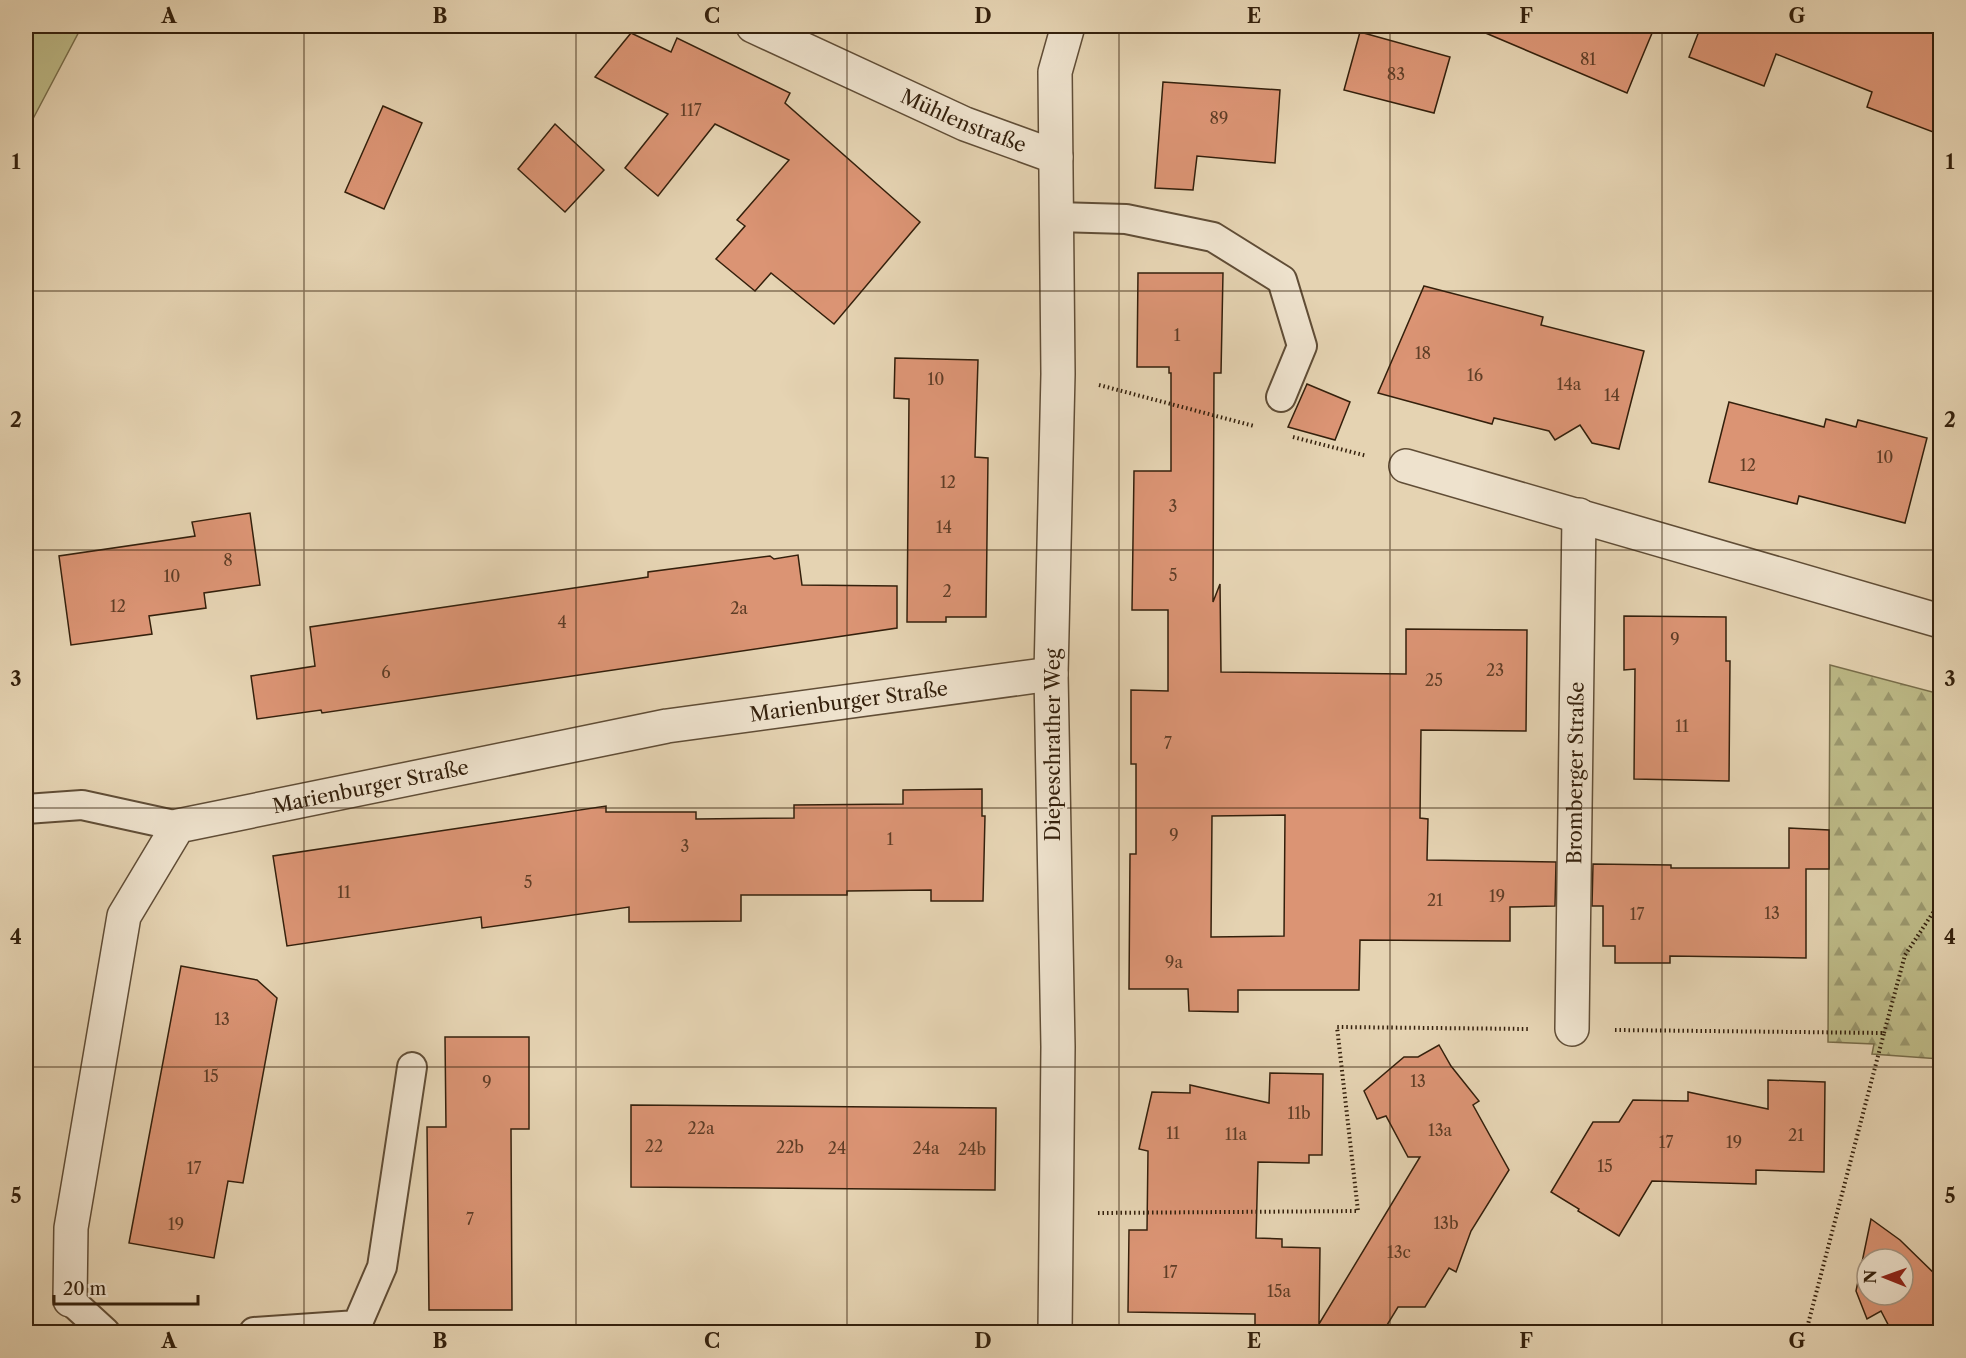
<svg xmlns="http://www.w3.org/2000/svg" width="1966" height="1358" font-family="'Libre Caslon Text',serif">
<defs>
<pattern id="forest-firs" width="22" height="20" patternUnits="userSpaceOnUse" patternTransform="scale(1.5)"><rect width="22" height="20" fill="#bdba87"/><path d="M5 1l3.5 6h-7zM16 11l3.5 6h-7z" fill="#9a976d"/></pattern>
</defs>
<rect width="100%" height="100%" fill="#e5d3b2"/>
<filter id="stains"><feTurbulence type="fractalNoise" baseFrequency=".00333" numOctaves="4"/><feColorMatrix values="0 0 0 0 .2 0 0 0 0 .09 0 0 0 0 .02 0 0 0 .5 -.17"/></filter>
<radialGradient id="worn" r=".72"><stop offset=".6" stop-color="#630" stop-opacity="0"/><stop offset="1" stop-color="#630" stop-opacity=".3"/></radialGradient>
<path fill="#bdba87" stroke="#786d4a" stroke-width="1.5" d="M26 26H82L26 132Z"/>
<path fill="url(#forest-firs)" stroke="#786d4a" stroke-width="1.5" d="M1830 665 1940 694V1059L1872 1054 1874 1044 1828 1042Z"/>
<g fill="#db9474" stroke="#34200c" stroke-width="1.5" fill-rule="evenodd">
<path d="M1469 26H1655L1627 93Z"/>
<path d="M1701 26H1941V135L1867 107 1872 92 1776 54 1764 86 1689 57Z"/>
<path d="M1360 32 1450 57 1434 113 1344 90Z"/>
<path d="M631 33 671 52 677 38 790 93 785 103 920 222 834 324 771 273 755 291 716 259 745 226 737 220 789 160 715 124 658 196 625 168 668 114 595 77Z"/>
<path d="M1163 82 1280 90 1275 163 1197 156 1193 190 1155 188Z"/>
<path d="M383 106 422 123 384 209 345 192Z"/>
<path d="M555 124 604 170 565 212 518 169Z"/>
<path d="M1138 273H1223L1221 373H1214L1213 602 1220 584 1221 672 1406 674V629L1527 630 1526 731 1421 730 1420 818 1428 819 1427 860 1556 862 1555 906 1510 907V941L1360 940 1359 990H1238V1012L1189 1011 1188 989H1129L1130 854H1136V764H1131V690L1168 691V610H1132L1134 471H1171V373H1169V367H1137ZM1285 815 1284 936 1211 937 1212 816Z"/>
<path d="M1424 286 1543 317 1541 325 1644 351 1619 449 1592 443 1580 425 1555 440 1549 431 1494 418 1492 424 1378 393Z"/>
<path d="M895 358 978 360 975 457 988 458 986 617H946V622H907L909 399 894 398Z"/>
<path d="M1307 384 1350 402 1335 440 1288 427Z"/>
<path d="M1729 402 1824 427 1826 419 1856 427 1858 420 1927 438 1905 523 1799 496 1797 504 1709 482Z"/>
<path d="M250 513 260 585 204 593 206 608 149 616 152 634 71 645 59 556 195 536 192 522Z"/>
<path d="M798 555 802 585 897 586V628L322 713 321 710 257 719 251 676 315 666 310 627 648 577V572L770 556 774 559Z"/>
<path d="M1624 616 1726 617V661H1730L1729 781 1634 779 1635 669 1624 670Z"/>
<path d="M982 789V816H985L983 901H931V890L847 891V895H741V921L629 922V907L482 928 481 917 287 946 273 856 606 806V812H696V819L794 818V805L903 804V790Z"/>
<path d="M1789 828 1829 830V869H1806V958L1670 956V963H1615V946H1603V906H1592L1593 864 1671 865V868H1789Z"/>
<path d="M181 966 257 980 277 998 243 1183 228 1181 214 1258 129 1243Z"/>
<path d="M445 1037H529V1129H511L512 1310H429L427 1127H446Z"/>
<path d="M1439 1045 1451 1066 1479 1101 1473 1105 1509 1170 1471 1231 1456 1272 1449 1268 1425 1307H1398L1384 1330 1319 1329V1332H1303L1283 1328H1255V1314L1128 1312 1129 1230H1147L1148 1151 1139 1149 1152 1092 1190 1093V1085L1269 1103 1270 1073 1323 1074 1322 1155H1309V1163L1258 1162 1256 1238 1282 1239V1247L1320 1248 1319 1324 1420 1157H1408L1386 1116 1377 1119 1364 1091 1404 1057H1418Z"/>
<path d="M1768 1080 1825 1082 1824 1172 1756 1170V1184L1652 1181 1619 1236 1578 1211 1579 1209 1551 1192 1593 1122H1619L1633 1100 1688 1101V1092L1768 1109Z"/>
<path d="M631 1105 996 1108 995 1190 631 1187Z"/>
<path d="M1871 1219 1900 1240 1941 1280V1332H1892L1881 1311 1867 1319 1856 1291ZM1867 1259H1903V1295H1867Z"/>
</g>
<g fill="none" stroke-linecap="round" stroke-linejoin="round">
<defs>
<g id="service">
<path d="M1057 217 1126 219 1213 237 1282 280 1302 346 1281 397"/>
<path d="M26 809 82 805 178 826"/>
<path d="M70 1300 105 1332"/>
<path d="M254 1332 357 1325 382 1267 412 1067"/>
</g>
<g id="minor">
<path id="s1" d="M753 26 965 124 1056 157"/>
<path d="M1406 466 1940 621"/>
<path id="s2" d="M1572 1029 1579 515"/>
<path id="s3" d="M70 1300 71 1228 124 916 178 826 667 726 1051 674"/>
<path d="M1055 1332 1058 1047 1051 674 1058 374 1055 72 1068 26"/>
</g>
</defs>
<use href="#service" stroke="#604d36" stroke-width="32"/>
<use href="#minor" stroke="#604d36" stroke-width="36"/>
<g stroke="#34200c" stroke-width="4" stroke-dasharray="1.5 3" stroke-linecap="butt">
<path d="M1099 385 1254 426"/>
<path d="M1293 437 1367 456"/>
<path d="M1615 1030 1884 1033 1806 1332"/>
<path d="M1884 1033 1905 955 1940 902"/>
<path d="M1098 1213 1358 1211 1337 1027 1529 1029"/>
</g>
<use href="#service" stroke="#eee2cd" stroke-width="28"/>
<use href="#minor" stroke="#eee2cd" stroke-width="33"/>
</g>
<path fill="none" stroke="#34200c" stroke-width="1.5" stroke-opacity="0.55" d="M304 26V1332M576 26V1332M847 26V1332M1119 26V1332M1390 26V1332M1662 26V1332M26 291H1940M26 550H1940M26 808H1940M26 1067H1940"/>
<g text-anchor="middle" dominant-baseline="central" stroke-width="4.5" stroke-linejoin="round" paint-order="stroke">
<g font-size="16" fill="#5e3d26">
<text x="1588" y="59">81</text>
<text x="1396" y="74">83</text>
<text x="691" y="110">117</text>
<text x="1219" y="118">89</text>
<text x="1177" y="335">1</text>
<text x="1423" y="353">18</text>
<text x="1475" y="375">16</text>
<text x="936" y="379">10</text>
<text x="1569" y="384">14a</text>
<text x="1612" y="395">14</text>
<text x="1885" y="457">10</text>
<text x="1748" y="465">12</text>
<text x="948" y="482">12</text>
<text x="1173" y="506">3</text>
<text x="944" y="527">14</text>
<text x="228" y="560">8</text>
<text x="1173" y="575">5</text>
<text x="172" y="576">10</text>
<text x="947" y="591">2</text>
<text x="118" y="606">12</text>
<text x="739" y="608">2a</text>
<text x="562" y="622">4</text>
<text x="1675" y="639">9</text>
<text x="1495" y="670">23</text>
<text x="386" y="672">6</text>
<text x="1434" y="680">25</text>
<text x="1682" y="726">11</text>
<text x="1168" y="743">7</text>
<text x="1174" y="835">9</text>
<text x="890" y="839">1</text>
<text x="685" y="846">3</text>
<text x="528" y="882">5</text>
<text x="344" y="892">11</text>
<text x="1497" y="896">19</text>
<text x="1435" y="900">21</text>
<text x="1772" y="913">13</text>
<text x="1637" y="914">17</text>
<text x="1174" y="962">9a</text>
<text x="222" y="1019">13</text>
<text x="211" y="1076">15</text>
<text x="1418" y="1081">13</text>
<text x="487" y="1082">9</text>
<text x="1299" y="1113">11b</text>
<text x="701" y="1128">22a</text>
<text x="1440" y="1130">13a</text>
<text x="1173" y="1133">11</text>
<text x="1236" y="1134">11a</text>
<text x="1796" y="1135">21</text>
<text x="1666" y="1142">17</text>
<text x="1734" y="1142">19</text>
<text x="654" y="1146">22</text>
<text x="790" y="1147">22b</text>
<text x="837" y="1148">24</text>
<text x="926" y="1148">24a</text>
<text x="972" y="1149">24b</text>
<text x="1605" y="1166">15</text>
<text x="194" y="1168">17</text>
<text x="470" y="1219">7</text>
<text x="1446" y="1223">13b</text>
<text x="176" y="1224">19</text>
<text x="1399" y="1252">13c</text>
<text x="1170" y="1272">17</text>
<text x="1279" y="1291">15a</text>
</g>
<g font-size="20" fill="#34200c" stroke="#eee2cd">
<text stroke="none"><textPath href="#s1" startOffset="231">Mühlenstraße</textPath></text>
<text stroke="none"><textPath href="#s3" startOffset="1176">Marienburger Straße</textPath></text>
<text transform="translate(1053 745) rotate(-90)">Diepeschrather Weg</text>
<text stroke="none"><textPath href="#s2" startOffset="256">Bromberger Straße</textPath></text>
<text stroke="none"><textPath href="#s3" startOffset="690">Marienburger Straße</textPath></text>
</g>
</g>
<rect width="1966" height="1358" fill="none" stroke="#e5d3b2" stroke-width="66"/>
<g transform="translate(1885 1277) rotate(271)"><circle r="28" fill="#eee2cd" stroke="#a49480" stroke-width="1.5"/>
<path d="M0-4.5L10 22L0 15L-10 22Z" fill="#8f2418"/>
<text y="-9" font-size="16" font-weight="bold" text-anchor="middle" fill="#34200c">N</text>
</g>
<path d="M54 1295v9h144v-9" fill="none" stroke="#34200c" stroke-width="3"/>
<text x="63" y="1295" font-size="18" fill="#34200c" stroke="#eee2cd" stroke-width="4.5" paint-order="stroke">20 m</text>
<rect x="33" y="33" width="1900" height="1292" fill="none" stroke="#34200c" stroke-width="2"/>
<g font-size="20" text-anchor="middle" font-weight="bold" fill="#34200c">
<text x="169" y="23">A</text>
<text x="440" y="23">B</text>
<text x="712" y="23">C</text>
<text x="983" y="23">D</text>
<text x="1254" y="23">E</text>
<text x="1526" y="23">F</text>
<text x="1797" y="23">G</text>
<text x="16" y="169">1</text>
<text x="1950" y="169">1</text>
<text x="16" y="427">2</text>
<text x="1950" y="427">2</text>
<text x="16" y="686">3</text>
<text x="1950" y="686">3</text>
<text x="16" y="944">4</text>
<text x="1950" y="944">4</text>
<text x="16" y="1203">5</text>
<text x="1950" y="1203">5</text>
<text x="169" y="1348">A</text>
<text x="440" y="1348">B</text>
<text x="712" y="1348">C</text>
<text x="983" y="1348">D</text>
<text x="1254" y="1348">E</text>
<text x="1526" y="1348">F</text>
<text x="1797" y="1348">G</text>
</g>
<rect width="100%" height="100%" filter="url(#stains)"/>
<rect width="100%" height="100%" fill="url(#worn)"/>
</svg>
